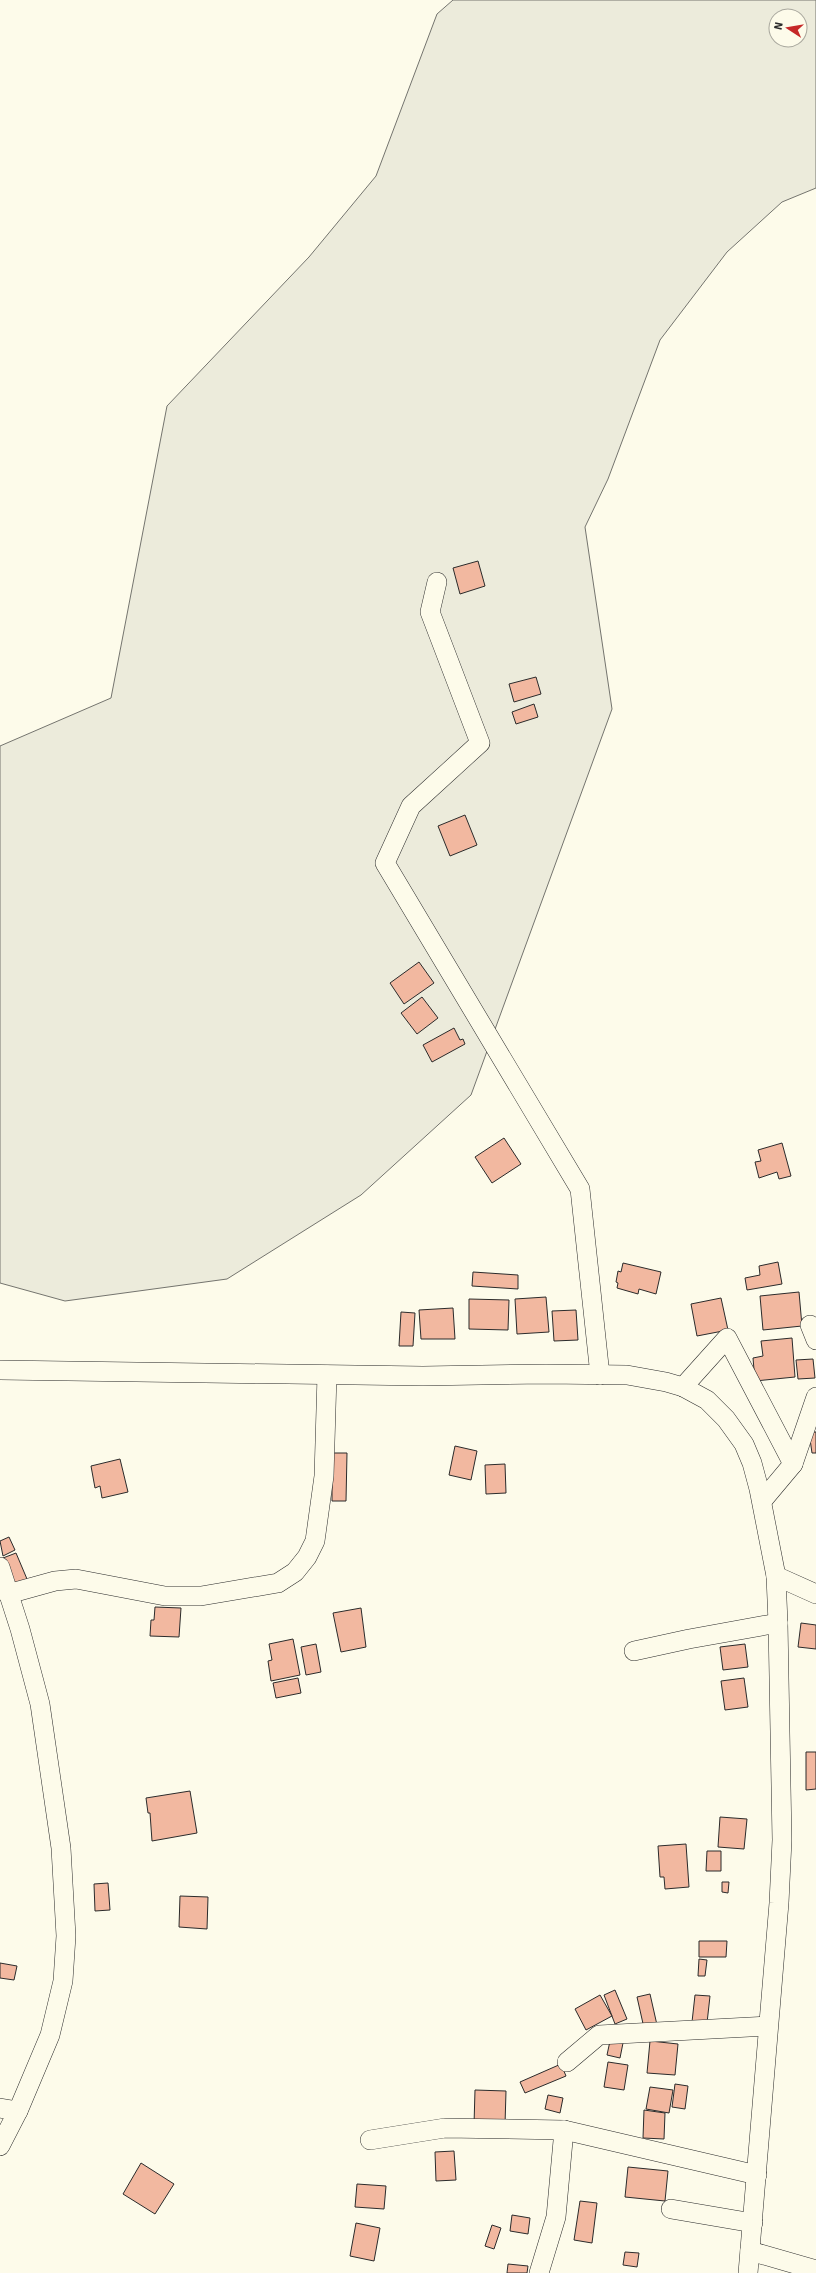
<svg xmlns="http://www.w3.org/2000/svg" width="816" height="2273" font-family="Signika,sans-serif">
<rect width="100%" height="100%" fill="#fdfbea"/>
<path fill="#ecebdb" stroke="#74746e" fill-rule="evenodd" d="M453 0H816V188L782 202 727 252 660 340 608 479 585 527 612 709 471 1095 361 1195 227 1279 65 1301 0 1283V746L111 698 167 406 309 257 376 176 437 14ZM776 16H800V40H776Z"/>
<g fill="#f2b8a0" stroke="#2b2b2b">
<path d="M478 561 485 586 460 594 453 568Z"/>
<path d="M536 677 541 694 514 702 509 684Z"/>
<path d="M534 704 538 717 516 724 512 712Z"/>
<path d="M465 815 477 845 450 856 438 826Z"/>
<path d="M419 962 434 983 404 1004 390 983Z"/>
<path d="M422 997 438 1018 417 1034 401 1013Z"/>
<path d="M454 1028 460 1040 463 1039 465 1044 432 1062 423 1045Z"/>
<path d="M504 1138 521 1164 492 1183 475 1157Z"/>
<path d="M782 1143 791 1176 779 1179 777 1172 759 1178 755 1162 761 1161 758 1150Z"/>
<path d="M778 1262 782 1284 747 1290 745 1278 760 1275 759 1266Z"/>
<path d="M623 1263 661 1272 656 1294 639 1289 638 1294 617 1288 618 1283 616 1282 618 1271 621 1272Z"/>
<path d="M473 1272 518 1275V1289L472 1286Z"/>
<path d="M799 1292 802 1326 763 1330 760 1296Z"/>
<path d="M546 1297 549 1332 517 1334 515 1299Z"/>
<path d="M721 1298 728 1330 697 1336 691 1304Z"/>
<path d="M469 1299 509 1300 508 1330 469 1329Z"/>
<path d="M453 1308 455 1339H421L419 1310Z"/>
<path d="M576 1310 578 1340 554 1341 552 1311Z"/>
<path d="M401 1312 415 1313 413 1346H399Z"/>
<path d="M792 1338 795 1377 755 1381 753 1358 763 1356 761 1341Z"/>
<path d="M813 1359 815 1378 798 1379 796 1360Z"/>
<path d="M809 1432H816V1453H812Z"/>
<path d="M455 1446 477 1451 471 1480 449 1475Z"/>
<path d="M332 1453H347L346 1501H332Z"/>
<path d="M120 1459 128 1492 102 1498 100 1486 95 1488 91 1466Z"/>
<path d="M505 1464 506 1493 486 1494 485 1465Z"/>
<path d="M9 1537 15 1550 3 1556 0 1541Z"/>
<path d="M16 1553 27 1579 14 1585 3 1558Z"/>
<path d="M155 1607 181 1608 179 1637 150 1636 151 1620H154Z"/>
<path d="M361 1608 366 1647 341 1652 333 1613Z"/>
<path d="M801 1623 816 1625V1649L798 1647Z"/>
<path d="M293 1639 300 1675 271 1681 268 1661 272 1660 269 1644Z"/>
<path d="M316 1644 321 1672 306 1675 301 1647Z"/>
<path d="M745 1644 748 1667 723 1670 720 1647Z"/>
<path d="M298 1678 301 1693 276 1698 273 1683Z"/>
<path d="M744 1678 748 1707 725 1710 721 1681Z"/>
<path d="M806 1752H816V1789L806 1790Z"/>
<path d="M190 1791 197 1833 152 1841 150 1813H148L146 1798Z"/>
<path d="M720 1817 747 1819 744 1849 718 1847Z"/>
<path d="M686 1844 689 1887 665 1889 664 1877H660L658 1846Z"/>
<path d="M707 1851H721V1871H706Z"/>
<path d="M722 1882H729L728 1893 722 1892Z"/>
<path d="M108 1883 110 1910 95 1911 94 1884Z"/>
<path d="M180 1896 208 1897 207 1929 179 1927Z"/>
<path d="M699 1941H727L726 1957H699Z"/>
<path d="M699 1959 707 1960 705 1976H698Z"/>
<path d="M0 1963 17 1966 14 1980 0 1978Z"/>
<path d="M615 1990 627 2019 615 2024 604 1995Z"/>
<path d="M650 1994 657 2025 644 2028 637 1997Z"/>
<path d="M600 1995 612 2016 586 2030 575 2009Z"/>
<path d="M695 1995 710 1996 707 2023 692 2022Z"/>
<path d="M610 2041 623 2043 620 2058 607 2055Z"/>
<path d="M650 2041 678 2044 675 2075 647 2073Z"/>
<path d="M608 2062 628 2065 624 2090 604 2087Z"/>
<path d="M561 2064 566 2076 525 2093 520 2082Z"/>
<path d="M675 2084 688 2086 685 2109 672 2107Z"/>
<path d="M650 2087 673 2090 669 2113 646 2109Z"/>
<path d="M475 2090 506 2091 505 2125H474Z"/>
<path d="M548 2095 563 2098 560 2113 545 2109Z"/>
<path d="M644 2110 665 2113 664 2139 643 2138Z"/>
<path d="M454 2151 456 2180 436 2181 435 2152Z"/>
<path d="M141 2163 174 2184 155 2214 123 2194Z"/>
<path d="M628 2167 668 2171 665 2201 625 2197Z"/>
<path d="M357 2184 386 2186 384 2209 355 2207Z"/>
<path d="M580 2201 597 2203 592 2243 574 2240Z"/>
<path d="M512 2215 530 2218 528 2234 510 2231Z"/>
<path d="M356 2223 380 2228 374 2261 350 2256Z"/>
<path d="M492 2225 501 2228 494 2249 485 2246Z"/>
<path d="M625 2252 639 2253 637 2267 623 2265Z"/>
<path d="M508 2264 528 2266 527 2273H507Z"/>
</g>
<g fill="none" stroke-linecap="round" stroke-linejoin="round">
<defs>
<g id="minor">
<path d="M437 582 430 612 480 743 411 806 385 863 580 1189 600 1375"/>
<path d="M810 1325 816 1340"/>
<path d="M0 1370 423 1376 546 1374 627 1375 666 1382 683 1387 707 1400 726 1419 744 1444 752 1463 759 1489 776 1576 778 1623 782 1840 779 1903 748 2273"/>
<path d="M683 1387 727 1338 793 1464"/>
<path d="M762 1501 793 1464 816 1397"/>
<path d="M0 1567 20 1629 40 1704 61 1848 66 1936 63 1981 50 2035 18 2111 0 2146"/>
<path d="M776 1576 816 1594"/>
<path d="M8 1594 55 1581 76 1579 165 1596H201L278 1583 295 1572 307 1557 315 1541 324 1476 327 1375"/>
<path d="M634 1651 689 1639 778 1623"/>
<path d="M567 2062 599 2035 768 2026"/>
<path d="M0 2108 18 2111"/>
<path d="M370 2140 445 2128 564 2130 757 2175"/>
<path d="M671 2209 753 2223"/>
<path d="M750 2251 816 2270"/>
<path d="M539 2273 556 2217 564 2130"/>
</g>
</defs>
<use href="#minor" stroke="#2b2b2b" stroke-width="20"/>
<use href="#minor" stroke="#fdfbea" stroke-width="19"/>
</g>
<g transform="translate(788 28) rotate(282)"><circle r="19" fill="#fdfbea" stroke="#a9a89e"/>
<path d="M0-3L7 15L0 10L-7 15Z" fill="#c62828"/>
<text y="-6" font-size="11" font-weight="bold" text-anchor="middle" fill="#2b2b2b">N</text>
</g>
</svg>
